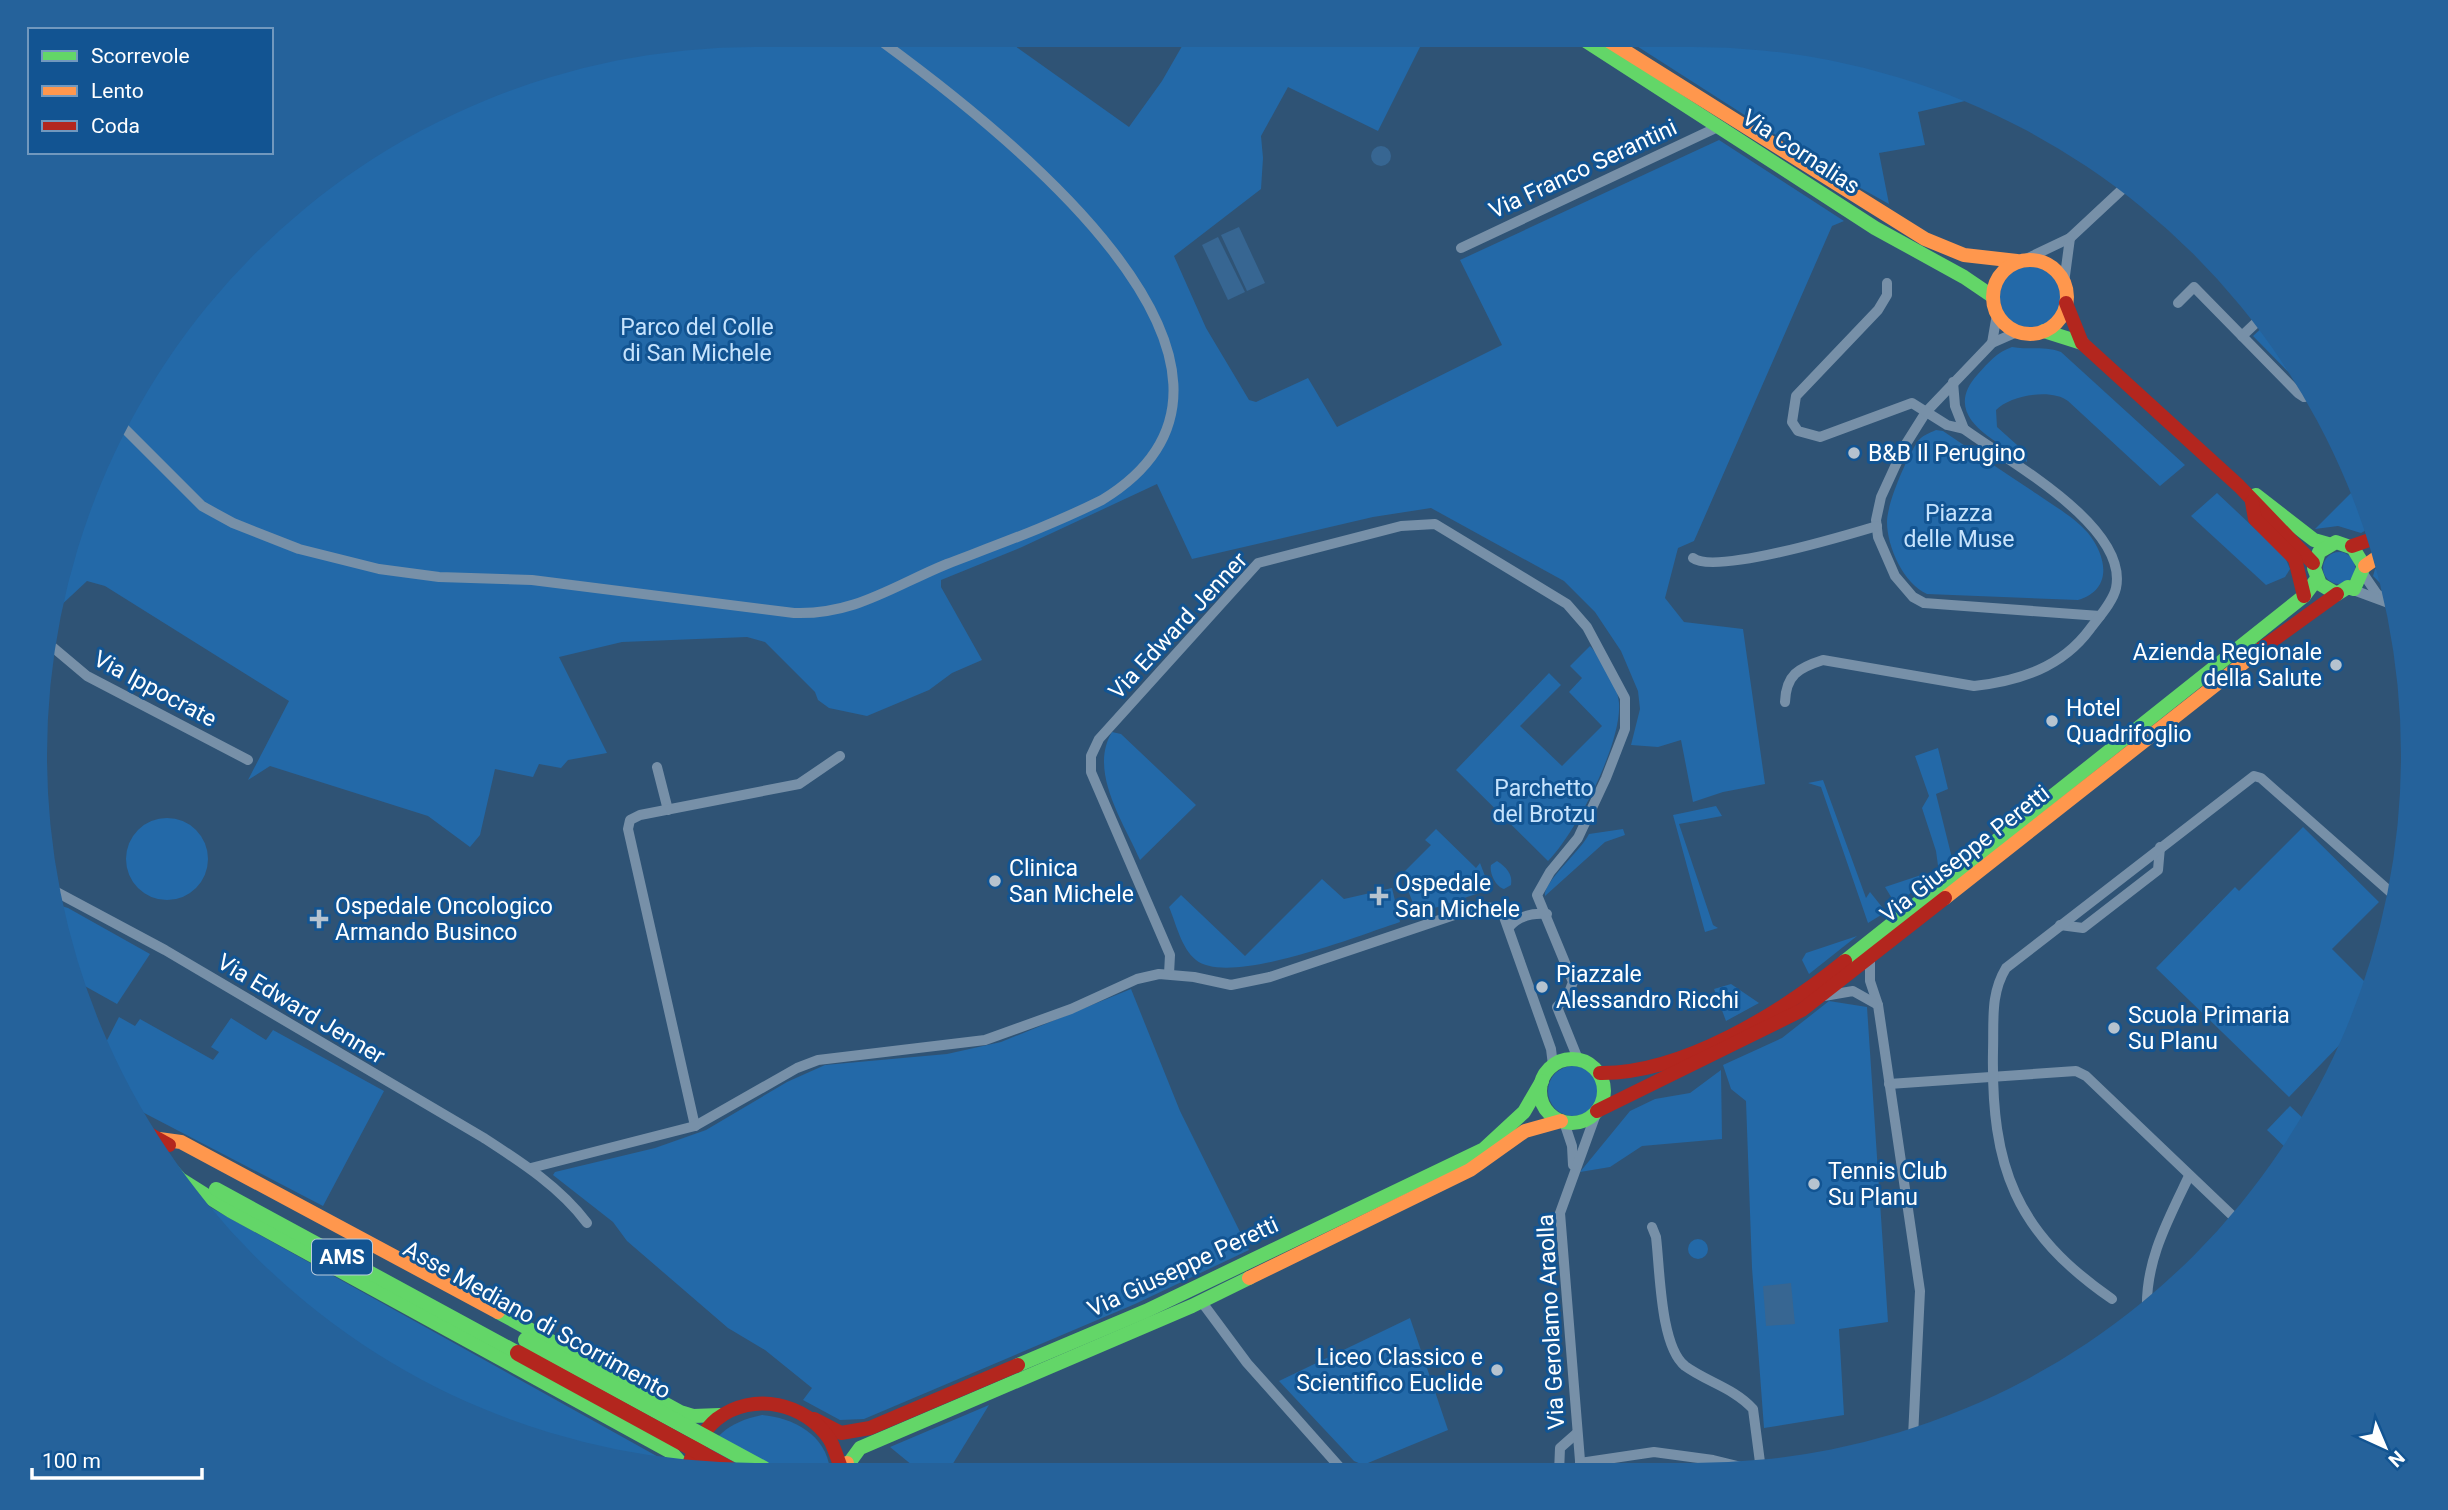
<svg xmlns="http://www.w3.org/2000/svg" width="2448" height="1510" font-family="Roboto,sans-serif">
<rect width="100%" height="100%" fill="#2f5375"/>
<g fill="#2369a8">
<path d="M661 41H1008L1129 127 1162 81 1185 41H1423L1378 131 1288 87 1261 136 1263 158 1261 189 1174 256 1206 328 1249 400 1256 402 1308 378 1337 427 1502 345 1460 260 1719 140 1844 221 1832 226 1694 541 1678 548 1665 598 1684 622 1743 629 1765 784 1723 792 1693 802 1681 740 1658 747 1631 745 1640 709 1638 691 1621 651 1595 612 1564 581 1431 508 1373 517 1192 559 1157 484 1022 547 941 580V587L982 660 952 673 929 690 867 716 829 708 818 700 815 692 765 642 747 637 622 642 559 657 607 753 568 760 561 768 539 764 533 777 495 769 480 835 470 847 428 816 270 766 248 780 289 701 105 586 87 581 56 610 73 523 131 395 184 317 246 246 355 157 524 73Z"/>
<path d="M1629 41H1787L1969 90 1965 101 1918 112 1925 145 1879 153 1889 204 1846 180Z"/>
<circle cx="2029" cy="297" r="32"/>
<path d="M2266 324 2312 389 2308 392 2253 336Z"/>
<path d="M2012 347C2029 350 2045 346 2061 352L2185 465 2160 486 2068 401C2052 388 2010 395 1996 410L1997 427 2026 453 2027 462C1996 440 1939 417 1978 374 1988 363 1997 352 2012 347Z"/>
<path d="M1936 430 1943 431C1974 452 2005 473 2037 494 2054 506 2074 517 2088 533 2108 558 2112 590 2078 600L1927 594C1904 584 1887 547 1887 522 1887 503 1907 457 1918 441 1922 436 1929 433 1936 430Z"/>
<path d="M2358 486 2375 525 2361 533 2338 526 2315 529Z"/>
<path d="M2217 493 2285 557 2290 569 2285 577 2266 585 2191 516Z"/>
<circle cx="2339" cy="568" r="16"/>
<path d="M2384 563 2391 594 2373 576 2375 569Z"/>
<path d="M1590 646C1602 659 1618 685 1619 703 1622 743 1576 833 1548 861L1456 770 1549 673 1561 685 1520 726 1562 766 1602 726 1569 692 1582 678 1570 666Z"/>
<path d="M1112 732 1121 734 1196 805 1140 860C1124 823 1088 771 1112 732Z"/>
<path d="M1938 748 1948 789 1936 794 1953 862 1939 873 1936 851 1922 808 1929 796 1915 756Z"/>
<path d="M1823 780 1866 898 1870 892 1886 912 1868 923 1821 787 1808 783Z"/>
<path d="M1716 806 1722 816 1679 824 1713 925 1718 928 1705 932 1673 815Z"/>
<circle cx="167" cy="859" r="41"/>
<path d="M2303 827 2379 902 2332 949 2371 988 2356 1028 2289 1097 2156 968 2235 887 2239 891Z"/>
<path d="M1436 829 1476 868 1480 863 1485 876 1482 892 1417 914 1402 874 1431 845 1425 840Z"/>
<path d="M1623 829 1625 835 1605 842 1545 896C1543 882 1580 852 1589 834Z"/>
<path d="M1497 861C1506 867 1513 874 1511 885L1504 889C1496 887 1489 873 1491 865Z"/>
<path d="M1924 874 1929 878 1896 905 1885 887Z"/>
<path d="M1322 879 1344 899 1392 888 1400 922C1360 935 1229 987 1196 960 1181 948 1176 923 1169 907L1181 895 1245 956Z"/>
<path d="M52 903 68 908 150 954 117 1004 74 980 60 942Z"/>
<path d="M1857 936 1809 974 1802 960 1806 953Z"/>
<path d="M1731 984 1759 1003 1726 1021 1714 989Z"/>
<path d="M1131 989 1180 1111 1249 1250 1135 1304 864 1419 840 1420 803 1400 812 1388 765 1350 728 1328 627 1241 613 1222 553 1175 555 1172 655 1148 706 1130 787 1082 825 1065 947 1054 1001 1042Z"/>
<path d="M1829 1001 1867 1007 1888 1322 1839 1329 1844 1415 1764 1428 1752 1268 1746 1101 1731 1089 1723 1065 1782 1038Z"/>
<path d="M119 1017 135 1026 140 1019 213 1060 219 1052 211 1047 231 1018 266 1040 273 1030 384 1091 323 1206 127 1104 101 1052Z"/>
<circle cx="1573" cy="1091" r="25"/>
<path d="M1721 1070 1722 1139 1642 1146 1610 1167 1580 1172 1630 1111 1655 1099 1690 1093Z"/>
<path d="M2290 1106 2308 1123 2290 1152 2267 1130Z"/>
<path d="M190 1196 662 1459 669 1469 480 1420 316 1326 246 1264Z"/>
<circle cx="1698" cy="1249" r="10"/>
<path d="M1410 1318 1448 1430 1363 1465 1354 1461 1279 1381Z"/>
<path d="M989 1405 949 1470H918L890 1447Z"/>
<path d="M762 1415C793 1418 826 1434 830 1470L699 1469C711 1437 728 1422 762 1415Z"/>
</g>
<g fill="#376692">
<circle cx="1381" cy="156" r="10"/>
<path d="M1239 227 1265 283 1247 291 1221 235Z"/>
<path d="M1218 237 1245 292 1228 300 1202 245Z"/>
<path d="M1791 1283 1795 1324 1766 1326 1763 1286Z"/>
</g>
<g fill="none" stroke-linecap="round" stroke-linejoin="round">
<g stroke="#7790a8" stroke-width="10">
<path d="M1461 248 1720 126"/>
<path d="M2026 259 2070 238 2129 183"/>
<path d="M2064 283 2070 238"/>
<path d="M2178 303 2194 287 2298 393 2304 397 2316 395"/>
<path d="M2017 332 1992 343 1926 412 1904 447 1881 497 1876 520 1878 537 1895 576 1913 597 1924 603 2100 616"/>
<path d="M2242 336 2261 318"/>
<path d="M1992 343 1997 314"/>
<path d="M1953 382 1955 406 1964 429"/>
<path d="M119 423 202 506 233 523 299 549 379 569 439 577 532 580 794 613C855 615 893 586 947 564 999 544 1052 525 1102 500 1317 369 989 120 881 41"/>
<path d="M1693 558C1715 575 1847 535 1877 526"/>
<path d="M2364 575 2377 594 2384 598"/>
<path d="M2348 588 2394 605"/>
<path d="M49 644 87 676 248 760"/>
<path d="M1785 702C1786 675 1798 668 1823 660L1974 686C2020 681 2062 667 2090 629 2098 618 2113 602 2116 588 2129 526 2006 460 1964 429L1947 425 1912 403 1820 437 1798 431 1792 422 1796 396 1878 310 1887 295V283"/>
<path d="M657 767 668 810"/>
<path d="M49 888 165 950 484 1138C521 1162 560 1187 587 1223"/>
<path d="M2060 925 2083 928 2158 870 2160 847"/>
<path d="M1509 927C1518 916 1533 913 1547 914"/>
<path d="M1870 958V981L1878 1005 1920 1291 1913 1437"/>
<path d="M1169 974 1170 955 1091 772V756L1099 739 1258 563 1401 526 1435 524 1567 604 1587 627 1625 698V729L1606 778 1578 838 1550 872 1537 895 1573 982 1568 995 1557 1007 1578 1059"/>
<path d="M1824 996 1853 991 1878 1005"/>
<path d="M1889 1084 2076 1071 2086 1076 2238 1221"/>
<path d="M1564 1122 1572 1146 1573 1165"/>
<path d="M695 1126 628 829 630 820 640 815 799 784 840 756"/>
<path d="M531 1168 695 1126 797 1068 818 1060 985 1040 1071 1009 1137 979 1159 974 1194 977 1231 985 1270 977 1478 907 1496 908 1503 914 1551 1049 1553 1065"/>
<path d="M1652 1227 1656 1237C1660 1269 1660 1346 1685 1366 1707 1382 1734 1388 1753 1409L1761 1470"/>
<path d="M2112 1299C2015 1232 1991 1167 1993 1051 1994 1022 1990 994 2006 968L2254 776 2261 778 2396 897"/>
<path d="M1201 1301 1247 1363 1344 1472"/>
<path d="M2147 1311C2145 1261 2168 1220 2189 1176"/>
<path d="M1580 1463 1654 1452 1713 1460 1758 1471"/>
<path d="M1559 1473 1560 1448 1577 1433"/>
<path d="M1581 1473 1560 1213 1597 1111"/>
</g>
<g stroke="#63d668" stroke-width="14">
<path d="M1586 41 1875 228 1964 277 1992 296"/>
<path d="M2044 331 2082 343"/>
<path d="M2256 495 2314 540 2328 544"/>
<path d="M2336 542 2353 548 2364 566 2354 589 2348 587 2337 594 2320 584 2314 568 2319 552Z"/>
<path d="M1845 961 2304 596 2316 580"/>
<circle cx="1572" cy="1091" r="32"/>
<path d="M165 1162 180 1179 231 1211 671 1452 686 1469"/>
<path d="M216 1189 518 1353"/>
<path d="M498 1312 680 1412 693 1416 720 1415"/>
<path d="M1018 1365 1146 1311 1484 1149 1524 1112 1542 1081"/>
<path d="M844 1470 860 1448 1192 1306 1249 1278"/>
</g>
<g stroke="#ff974d" stroke-width="14">
<path d="M1609 41 1925 239 1964 255 2017 261"/>
<circle cx="2030" cy="297" r="37"/>
<path d="M2365 566 2382 554"/>
<path d="M1945 898 2261 649"/>
<path d="M159 1139 181 1142 498 1312"/>
<path d="M1249 1278 1470 1170 1525 1131 1561 1121"/>
<path d="M847 1463V1470"/>
</g>
<g stroke="#b3261e" stroke-width="14">
<path d="M2066 303 2082 343 2239 486 2313 563"/>
<path d="M2252 502 2255 519 2295 559 2304 596"/>
<path d="M2352 546 2378 537"/>
<path d="M2261 649 2337 594"/>
<path d="M1600 1073C1683 1074 1782 1012 1845 961"/>
<path d="M1597 1111 1802 1010 1945 898"/>
<path d="M142 1130 169 1145"/>
<path d="M814 1419 841 1433 870 1428 1018 1365"/>
<path d="M687 1469C694 1451 701 1432 717 1419 753 1391 806 1403 830 1440 835 1449 838 1461 842 1470"/>
</g>
<path stroke="#63d668" stroke-width="16" d="M526 1340 764 1469"/>
<path stroke="#b3261e" stroke-width="16" d="M518 1353 730 1469"/>
</g>
<g fill="#b6c3cf" stroke="#125492" stroke-width="2.5">
<circle cx="1854" cy="453" r="7"/>
<circle cx="2336" cy="665" r="7"/>
<circle cx="2052" cy="721" r="7"/>
<circle cx="995" cy="881" r="7"/>
<path d="M1375.5 885.5h7v7h7v7h-7v7h-7v-7h-7v-7h7z"/>
<path d="M315.5 908.5h7v7h7v7h-7v7h-7v-7h-7v-7h7z"/>
<circle cx="1542" cy="987" r="7"/>
<circle cx="2114" cy="1028" r="7"/>
<circle cx="1814" cy="1184" r="7"/>
<circle cx="1497" cy="1370" r="7"/>
</g>
<g text-anchor="middle" dominant-baseline="central" stroke-width="6" stroke-linejoin="round" paint-order="stroke">
<rect fill="#125492" stroke="#b8ccde" stroke-width="2" x="312" y="1239.5" width="60" height="35" rx="5"/>
<g font-size="21" font-weight="bold" fill="#fff">
<text x="342" y="1257">AMS</text>
</g>
<g font-size="23" fill="#fff" stroke="#125492">
<text transform="translate(1801 152) rotate(33)">Via Cornalias</text>
<text transform="translate(1583 169) rotate(-25)">Via Franco Serantini</text>
<text transform="translate(1178 626) rotate(-47)">Via Edward Jenner</text>
<text transform="translate(155 689) rotate(28)">Via Ippocrate</text>
<text transform="translate(1965 854) rotate(-38)">Via Giuseppe Peretti</text>
<text transform="translate(301 1009) rotate(31)">Via Edward Jenner</text>
<text transform="translate(1183 1267) rotate(-25)">Via Giuseppe Peretti</text>
<text transform="translate(537 1320) rotate(29)">Asse Mediano di Scorrimento</text>
<text transform="translate(1551 1322) rotate(-93)">Via Gerolamo Araolla</text>
</g>
<g font-size="23" fill="#c6e3fd" stroke="#125492">
<text x="697" y="327">Parco del Colle<tspan x="697" dy="26">di San Michele</tspan></text>
<text x="1959" y="513">Piazza<tspan x="1959" dy="26">delle Muse</tspan></text>
<text x="1544" y="788">Parchetto<tspan x="1544" dy="26">del Brotzu</tspan></text>
</g>
<g font-size="23" fill="#fff" stroke="#125492" text-anchor="start">
<text x="1868" y="453">B&amp;B Il Perugino</text>
<text x="2322" y="652" text-anchor="end">Azienda Regionale<tspan x="2322" dy="26">della Salute</tspan></text>
<text x="2066" y="708">Hotel<tspan x="2066" dy="26">Quadrifoglio</tspan></text>
<text x="1009" y="868">Clinica<tspan x="1009" dy="26">San Michele</tspan></text>
<text x="1395" y="883">Ospedale<tspan x="1395" dy="26">San Michele</tspan></text>
<text x="335" y="906">Ospedale Oncologico<tspan x="335" dy="26">Armando Businco</tspan></text>
<text x="1556" y="974">Piazzale<tspan x="1556" dy="26">Alessandro Ricchi</tspan></text>
<text x="2128" y="1015">Scuola Primaria<tspan x="2128" dy="26">Su Planu</tspan></text>
<text x="1828" y="1171">Tennis Club<tspan x="1828" dy="26">Su Planu</tspan></text>
<text x="1483" y="1357" text-anchor="end">Liceo Classico e<tspan x="1483" dy="26">Scientifico Euclide</tspan></text>
</g>
</g>
<path d="M0 0H2448V1510H0ZM755 47H1693A708 708 0 0 1 2401 755V755A708 708 0 0 1 1693 1463H755A708 708 0 0 1 47 755V755A708 708 0 0 1 755 47Z" fill="#25629b" fill-rule="evenodd"/>
<rect x="28" y="28" width="245" height="126" fill="#125492" stroke="#7198be" stroke-width="2"/>
<rect x="42" y="51" width="35" height="10" fill="#63d668" stroke="#7198be" stroke-width="2"/>
<text x="91" y="63" font-size="21" fill="#ffffff">Scorrevole</text>
<rect x="42" y="86" width="35" height="10" fill="#ff974d" stroke="#7198be" stroke-width="2"/>
<text x="91" y="98" font-size="21" fill="#ffffff">Lento</text>
<rect x="42" y="121" width="35" height="10" fill="#b3261e" stroke="#7198be" stroke-width="2"/>
<text x="91" y="133" font-size="21" fill="#ffffff">Coda</text>
<g transform="translate(2385 1447) rotate(136)" stroke="#125492" stroke-width="5" paint-order="stroke">
<path d="M0-5L12 26L0 18L-12 26Z" fill="#ffffff"/>
<text y="-10" font-size="19" font-weight="bold" text-anchor="middle" fill="#ffffff">N</text>
</g>
<path d="M32 1468v10h170v-10" fill="none" stroke="#ffffff" stroke-width="3.5"/>
<text x="42" y="1468" font-size="21" fill="#ffffff" stroke="#125492" stroke-width="5" paint-order="stroke">100 m</text>
</svg>
